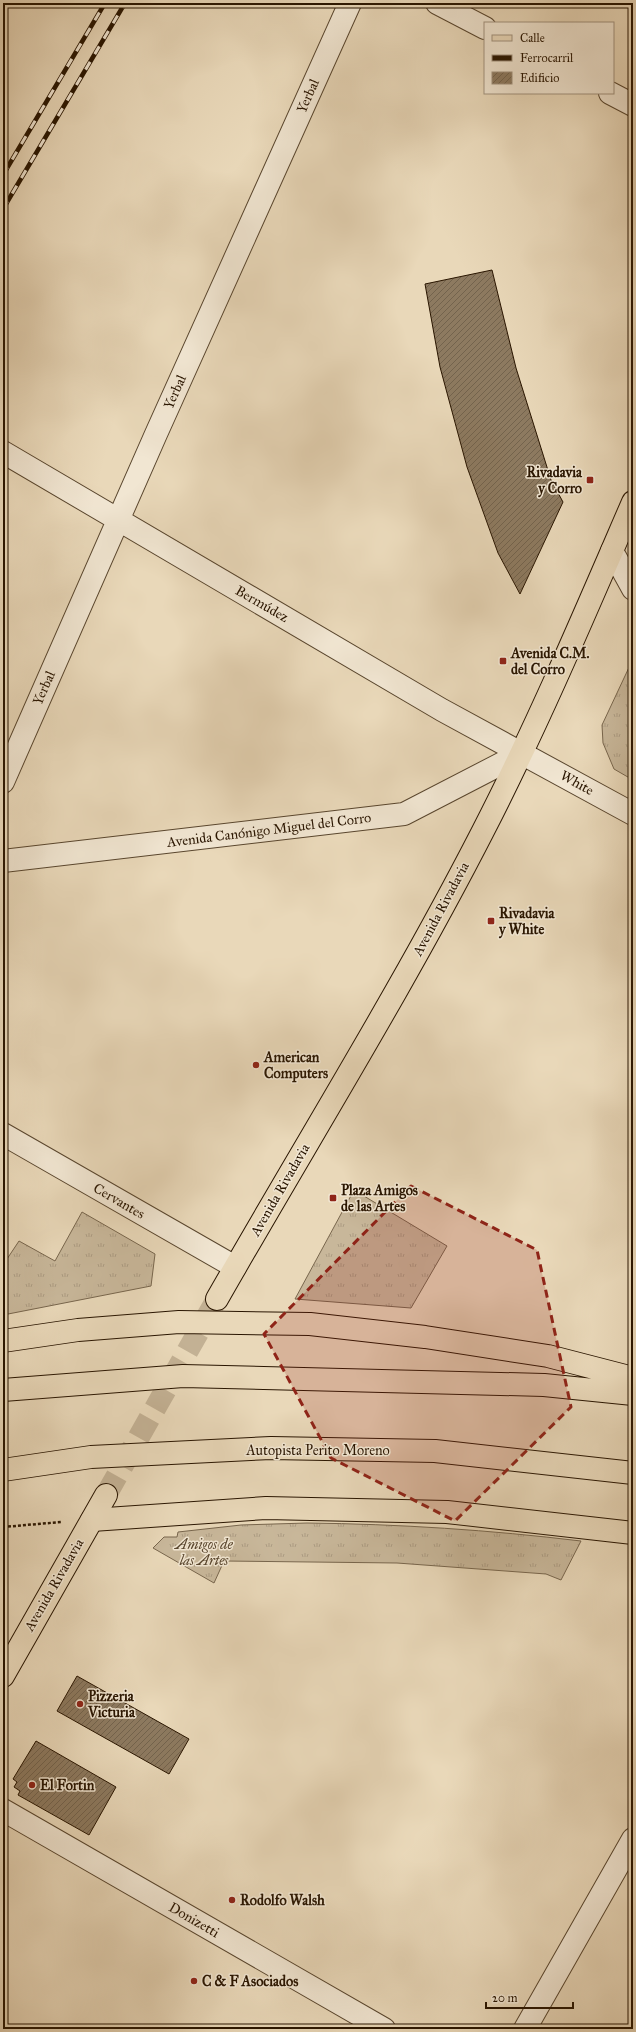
<svg xmlns="http://www.w3.org/2000/svg" width="636" height="2032" viewBox="0 0 636 2032" font-family="'IM FELL Great Primer',serif">
	<style>
		.grass { fill: url(#grass-tufts); stroke: #78664d }
		.building { fill: url(#building-hatch); stroke: #291500 }
		.lines { fill: none; stroke-linecap: round; stroke-linejoin: round }
		.primary-tunnel { stroke: #c3b194; stroke-width: 22; stroke-dasharray: 22 11; stroke-linecap: butt }
		.minor-casing { stroke: #59462e; stroke-width: 24 }
		.tertiary-casing { stroke: #59462e; stroke-width: 24 }
		.primary-casing { stroke: #291500; stroke-width: 24 }
		.motorway-casing { stroke: #291500; stroke-width: 24 }
		.path { stroke: #291500; stroke-width: 2.5; stroke-dasharray: 3 2; stroke-linecap: butt }
		.minor { stroke: #f1e6d2; stroke-width: 22 }
		.tertiary { stroke: #f1e6d2; stroke-width: 22 }
		.primary { stroke: #e9d8b9; stroke-width: 22 }
		.motorway { stroke: #e9d8b9; stroke-width: 22 }
		.rail-casing { stroke: #291500; stroke-width: 4.5 }
		.rail { stroke: #f1e6d2; stroke-width: 3; stroke-dasharray: 9; stroke-linecap: butt }
		.motorway-bridge-casing { stroke: #291500; stroke-width: 24; stroke-linecap: butt }
		.motorway-bridge { stroke: #e9d8b9; stroke-width: 22 }
		.marked { fill: #8f2418; fill-opacity: 0.2; stroke: #8f2418; stroke-width: 3; stroke-dasharray: 8 5; stroke-linejoin: round }
		.poi-dot { fill: #8f2418; stroke: #f1e6d2; stroke-width: 1.5 }
		.labels { text-anchor: middle; dominant-baseline: central; stroke-width: 3; stroke-linejoin: round; paint-order: stroke }
		.street-label { font-size: 14px; fill: #291500; stroke: #f1e6d2 }
		.poi-label { font-size: 14px; font-weight: bold; fill: #291500; stroke: #f1e6d2; text-anchor: start }
		.park-label { font-size: 14px; font-style: italic; fill: #59462e; stroke: #f1e6d2 }
	</style>
	<defs>
		<pattern id="grass-tufts" width="24" height="20" patternUnits="userSpaceOnUse"><rect width="24" height="20" fill="#c8b79a"/><path d="M3 7l-1-3M5 7V3M7 7l1-3M15 17l-1-3M17 17v-4M19 17l1-3" fill="none" stroke="#ac9c83"/></pattern>
		<pattern id="building-hatch" width="6" height="6" patternUnits="userSpaceOnUse"><rect width="6" height="6" fill="#8d7a60"/><path d="M-1 1l2-2M0 6l6-6M5 7l2-2" fill="none" stroke="#73634d"/></pattern>
	</defs>
	<rect width="100%" height="100%" fill="#e9d8b9"/>
	<filter id="stains"><feTurbulence type="fractalNoise" baseFrequency=".005" numOctaves="4"/><feColorMatrix values="0 0 0 0 .2 0 0 0 0 .09 0 0 0 0 .02 0 0 0 .5 -.17"/></filter>
	<radialGradient id="worn" r=".72"><stop offset=".6" stop-color="#630" stop-opacity="0"/><stop offset="1" stop-color="#630" stop-opacity=".3"/></radialGradient>
	<path class="grass" d="M632,661H633V780L614,769L603,743L602,725Z
		M354,1190L447,1246L411,1308L295,1299Z
		M82,1212L155,1254L151,1286L3,1315V1265L19,1241L55,1261Z
		M307,1523C399,1524 490,1530 581,1541L561,1580L546,1574L397,1563L224,1561L214,1583L153,1548L164,1537H177L178,1532L241,1525Z"/>
	<path class="building" d="M492,270L516,368L551,480L563,502L520,594L498,553L467,467L440,367L425,284Z
		M77,1676L189,1739L169,1774L57,1711Z
		M36,1741L116,1787L89,1835L18,1795L20,1791L14,1787L17,1782L13,1779Z"/>
	<g class="lines">
		<path class="primary-tunnel" d="M106,1495L217,1299"/>
		<defs>
			<path id="minor" d="M437,3L485,28
				M610,93L633,105
				M3,452L442,710L633,814
				M612,551L633,589
				M3,782L156,434L350,3
				M3,1134L235,1267
				M3,1810L384,2029
				M525,2029L633,1839"/>
			<path id="tertiary" d="M3,861L404,814L522,753"/>
			<path id="primary" d="M217,1299C306,1143 401,991 483,831C538,724 585,613 633,502
				M3,1676L106,1495"/>
			<path id="motorway" d="M92,1520L266,1508L447,1512L633,1533"/>
		</defs>
		<use href="#minor" class="minor-casing"/>
		<use href="#tertiary" class="tertiary-casing"/>
		<use href="#primary" class="primary-casing"/>
		<use href="#motorway" class="motorway-casing"/>
		<path class="path" d="M3,1527L61,1522"/>
		<use href="#minor" class="minor"/>
		<use href="#tertiary" class="tertiary"/>
		<use href="#primary" class="primary"/>
		<use href="#motorway" class="motorway"/>
		<defs>
			<path id="rail" d="M3,175L105,3
				M3,209L125,3"/>
		</defs>
		<use href="#rail" class="rail-casing"/>
		<use href="#rail" class="rail"/>
		<defs>
			<path id="motorway-bridge" d="M3,1341L78,1330L179,1322L310,1324L425,1337L548,1356L633,1378
				M3,1390L183,1376L544,1385L633,1394
				M3,1470L91,1457L271,1448L435,1451L633,1473"/>
		</defs>
		<use href="#motorway-bridge" class="motorway-bridge-casing"/>
		<use href="#motorway-bridge" class="motorway-bridge"/>
	</g>
	<path class="marked" d="M411,1186L537,1250L571,1407L455,1521L331,1458L264,1334Z"/>
	<g class="poi-dot">
		<rect x="586" y="476" width="8" height="8" rx="2"/>
		<rect x="499" y="657" width="8" height="8" rx="2"/>
		<rect x="487" y="917" width="8" height="8" rx="2"/>
		<circle cx="256" cy="1065" r="4"/>
		<rect x="329" y="1194" width="8" height="8" rx="2"/>
		<circle cx="80" cy="1704" r="4"/>
		<circle cx="32" cy="1785" r="4"/>
		<circle cx="232" cy="1900" r="4"/>
		<circle cx="194" cy="1981" r="4"/>
	</g>
	<g class="labels">
		<g class="street-label">
			<text transform="translate(308 96) rotate(-66)">Yerbal</text>
			<text transform="translate(175 392) rotate(-66)">Yerbal</text>
			<text transform="translate(262 604) rotate(30)">Bermúdez</text>
			<text transform="translate(44 688) rotate(-66)">Yerbal</text>
			<text transform="translate(577 783) rotate(29)">White</text>
			<text transform="translate(269 830) rotate(-7)">Avenida Canónigo Miguel del Corro</text>
			<text transform="translate(441 909) rotate(-62)">Avenida Rivadavia</text>
			<text transform="translate(280 1190) rotate(-60)">Avenida Rivadavia</text>
			<text transform="translate(119 1201) rotate(30)">Cervantes</text>
			<text x="318" y="1450">Autopista Perito Moreno</text>
			<text transform="translate(54 1585) rotate(-60)">Avenida Rivadavia</text>
			<text transform="translate(194 1920) rotate(30)">Donizetti</text>
		</g>
		<g class="poi-label">
			<text x="582" y="472" text-anchor="end">Rivadavia<tspan x="582" dy="16">y Corro</tspan></text>
			<text x="511" y="653">Avenida C.M.<tspan x="511" dy="16">del Corro</tspan></text>
			<text x="499" y="913">Rivadavia<tspan x="499" dy="16">y White</tspan></text>
			<text x="264" y="1057">American<tspan x="264" dy="16">Computers</tspan></text>
			<text x="341" y="1190">Plaza Amigos<tspan x="341" dy="16">de las Artes</tspan></text>
			<text x="88" y="1696">Pizzeria<tspan x="88" dy="16">Victuria</tspan></text>
			<text x="40" y="1785">El Fortin</text>
			<text x="240" y="1900">Rodolfo Walsh</text>
			<text x="202" y="1981">C &amp; F Asociados</text>
		</g>
		<g class="park-label">
			<text x="204" y="1544">Amigos de<tspan x="204" dy="16">las Artes</tspan></text>
		</g>
	</g>
	<rect width="636" height="2032" fill="none" stroke="#e9d8b9" stroke-width="16"/>
	<rect x="4" y="4" width="628" height="2024" fill="none" stroke="#291500" stroke-width="2"/>
	<rect x="8" y="8" width="620" height="2016" fill="none" stroke="#291500"/>
	<rect x="484" y="22" width="130" height="72" fill="#f1e6d2" stroke="#a1927e"/>
	<rect x="492" y="35" width="20" height="6" fill="#e9d8b9" stroke="#a1927e"/>
	<text x="520" y="42" font-size="12" fill="#291500">Calle</text>
	<rect x="492" y="55" width="20" height="6" fill="#291500" stroke="#a1927e"/>
	<text x="520" y="62" font-size="12" fill="#291500">Ferrocarril</text>
	<rect x="492" y="72" width="20" height="12" fill="url(#building-hatch)" stroke="#a1927e"/>
	<text x="520" y="82" font-size="12" fill="#291500">Edificio</text>
	<path d="M486 2002v6h87v-6" fill="none" stroke="#291500" stroke-width="2"/>
	<text x="492" y="2002" font-size="12" fill="#291500" stroke="#f1e6d2" stroke-width="3" paint-order="stroke">20 m</text>
	<rect width="100%" height="100%" filter="url(#stains)"/>
	<rect width="100%" height="100%" fill="url(#worn)"/>
</svg>
